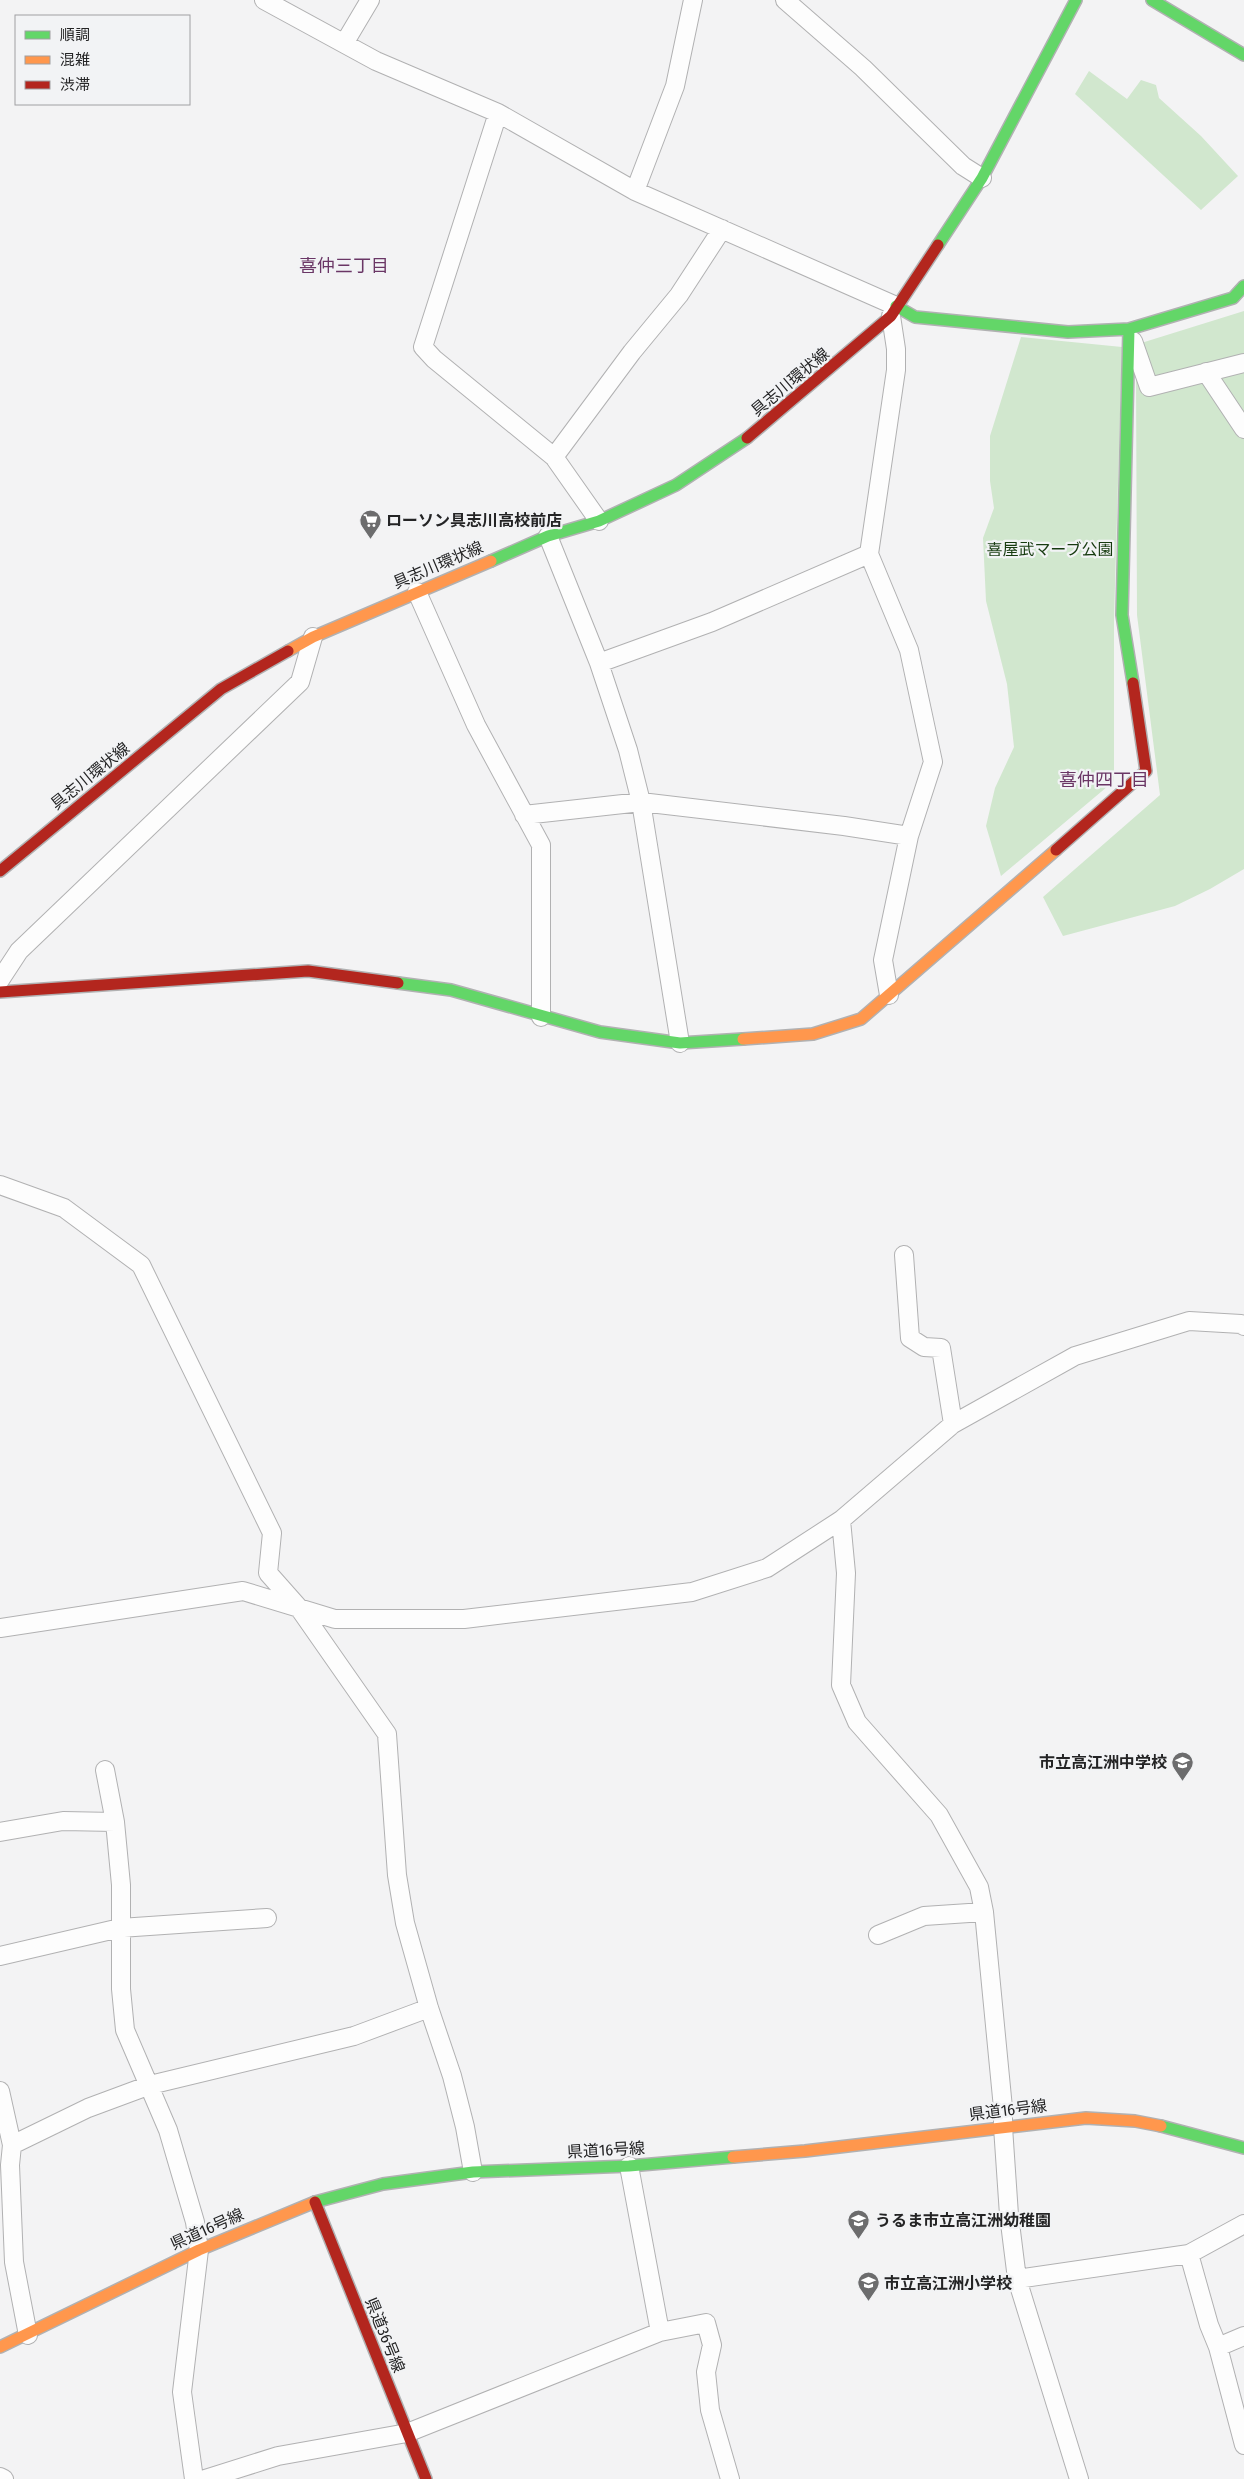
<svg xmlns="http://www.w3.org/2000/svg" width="1244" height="2479" viewBox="0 0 1244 2479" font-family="'Fira Sans Condensed','Noto Sans JP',sans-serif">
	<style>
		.green { fill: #d1e7ce }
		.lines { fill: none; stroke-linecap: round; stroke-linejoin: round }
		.street-casing { stroke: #b1b1b2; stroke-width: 20 }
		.fast-casing { stroke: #b1b1b2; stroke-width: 14 }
		.slow-casing { stroke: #b1b1b2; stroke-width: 14 }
		.jam-casing { stroke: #b1b1b2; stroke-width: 14 }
		.street { stroke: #fdfdfd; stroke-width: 18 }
		.fast { stroke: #63d668; stroke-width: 11 }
		.slow { stroke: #ff974d; stroke-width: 11 }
		.jam { stroke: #b3261e; stroke-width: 11 }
		.labels { text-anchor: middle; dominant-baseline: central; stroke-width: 4.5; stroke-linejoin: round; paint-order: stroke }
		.street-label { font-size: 16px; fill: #242425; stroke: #f2f3f5 }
		.poi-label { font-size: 16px; font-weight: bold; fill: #242425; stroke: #f2f3f5; text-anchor: start }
		.park-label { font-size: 16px; fill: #173b10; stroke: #f2f3f5 }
		.neighbourhood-label { font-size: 18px; fill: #6a3665; stroke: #f2f3f5 }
	</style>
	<rect width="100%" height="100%" fill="#f3f3f4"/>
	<path class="green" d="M1089,71L1127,99L1141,80L1156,85L1159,98L1201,136L1238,176L1201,210L1075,94Z
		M1244,311V869L1210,889L1175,906L1063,936L1043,897L1160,795L1137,615L1136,374L1138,344Z
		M1021,337L1122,347L1114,619V781L1001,876L986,826L995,788L1014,747L1007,684L986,601L983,538L994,508L990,481V436Z"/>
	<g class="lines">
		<defs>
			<path id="street" d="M264,0L376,61L498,113L635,191L896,306
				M785,0L863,68L963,166L982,178
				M345,42L370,0
				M498,113L423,347L434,359L554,457L599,521
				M635,191L675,86L693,0
				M1133,341L1149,387L1244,363
				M1206,372L1244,429
				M554,457L632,352L679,295L722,229
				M548,536L599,663L628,750L641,802L680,1043
				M417,592L476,725L541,845V1017
				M599,663L712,622L869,554
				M524,815L641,802L844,826L909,836
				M0,980L19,951L300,682L313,637
				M889,995L883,960L909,836L933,762L909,650L869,554L896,370V349L891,316
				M0,1185L64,1208L141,1265L272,1533L268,1573L299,1608L387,1734L397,1875L405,1923L429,2008L452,2076L465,2127L473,2172
				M904,1255L910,1338L924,1347L941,1348L953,1424
				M841,1520L846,1573L841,1685L857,1722L939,1815L979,1887L984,1912L1003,2108V2127L1009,2215L1017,2279L1079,2479
				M0,1628L243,1591L335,1619H464L692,1592L767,1568L841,1520L953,1424L1075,1356L1189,1321L1241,1324L1244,1326
				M105,1770L115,1822L121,1885V1989L125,2030L168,2130L195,2222L199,2250L182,2392L194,2479
				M0,1832L63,1821L115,1822
				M878,1935L924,1916L984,1912
				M0,1956L120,1928L267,1918
				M0,2091L12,2145L10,2165L14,2262L28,2335
				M12,2145L88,2108L150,2085L354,2036L429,2008
				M1189,2254L1209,2325L1218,2347L1244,2445
				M1017,2279L1189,2254L1244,2224
				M660,2332L706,2323L712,2345L706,2372L710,2410L730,2479
				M1218,2347L1244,2336
				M0,2477L4,2479
				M205,2479L278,2456L407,2433L660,2332L629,2166"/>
			<path id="fast" d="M1152,0L1244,55
				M938,245L982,178L1076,0
				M896,306L915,317L1068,332L1129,329L1233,298L1244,286
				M1129,329L1122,615L1133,683
				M491,561L548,536L599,521L676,485L747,438
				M398,983L451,990L600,1032L680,1043L743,1039
				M1161,2126L1244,2148
				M315,2202L383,2184L473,2172L629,2166L733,2157"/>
			<path id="slow" d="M288,651L313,637L491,561
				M743,1039L813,1034L861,1019L1056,850
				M733,2157L805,2151L1086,2118L1135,2121L1161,2126
				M0,2347L199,2250L315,2202"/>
			<path id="jam" d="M747,438L891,316L938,245
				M1056,850L1146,771L1133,683
				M0,871L221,689L288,651
				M0,992L308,971L398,983
				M315,2202L426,2479"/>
		</defs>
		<use href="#street" class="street-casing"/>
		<use href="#fast" class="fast-casing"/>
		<use href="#slow" class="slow-casing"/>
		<use href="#jam" class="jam-casing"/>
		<use href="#street" class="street"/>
		<use href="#fast" class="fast"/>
		<use href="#slow" class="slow"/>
		<use href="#jam" class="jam"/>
	</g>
	<defs>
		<symbol id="supermarket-pin" viewBox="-11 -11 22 30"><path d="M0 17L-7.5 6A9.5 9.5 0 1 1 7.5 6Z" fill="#6c6c6d" stroke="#f2f3f5"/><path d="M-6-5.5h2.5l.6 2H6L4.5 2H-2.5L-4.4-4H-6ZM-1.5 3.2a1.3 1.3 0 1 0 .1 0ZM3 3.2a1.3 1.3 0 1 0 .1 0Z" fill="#fff"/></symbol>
		<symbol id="school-pin" viewBox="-11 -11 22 30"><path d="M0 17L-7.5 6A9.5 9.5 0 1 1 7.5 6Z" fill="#6c6c6d" stroke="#f2f3f5"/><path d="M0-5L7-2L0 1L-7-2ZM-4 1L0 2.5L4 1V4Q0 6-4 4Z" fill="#fff"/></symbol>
	</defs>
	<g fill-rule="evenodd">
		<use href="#supermarket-pin" x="358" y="508" width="25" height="34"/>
		<use href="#school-pin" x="1170" y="1750" width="25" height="34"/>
		<use href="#school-pin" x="846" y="2208" width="25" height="34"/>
		<use href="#school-pin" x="856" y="2270" width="25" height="34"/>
	</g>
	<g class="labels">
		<g class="street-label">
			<text transform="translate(790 382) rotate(-40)">具志川環状線</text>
			<text transform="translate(438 565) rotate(-23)">具志川環状線</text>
			<text transform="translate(90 776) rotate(-39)">具志川環状線</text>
			<text transform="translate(1008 2110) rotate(-7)">県道16号線</text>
			<text transform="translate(606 2150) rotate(-3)">県道16号線</text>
			<text transform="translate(207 2229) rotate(-24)">県道16号線</text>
			<text transform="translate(385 2335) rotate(68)">県道36号線</text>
		</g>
		<g class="poi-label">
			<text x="386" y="520">ローソン具志川高校前店</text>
			<text x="1167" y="1762" text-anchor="end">市立高江洲中学校</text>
			<text x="875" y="2220">うるま市立高江洲幼稚園</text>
			<text x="884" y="2283">市立高江洲小学校</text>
		</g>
		<g class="park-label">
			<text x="1050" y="549">喜屋武マーブ公園</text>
		</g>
		<g class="neighbourhood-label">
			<text x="344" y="266">喜仲三丁目</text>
			<text x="1104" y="780">喜仲四丁目</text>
		</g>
	</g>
	<rect x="15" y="15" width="175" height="90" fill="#f2f3f5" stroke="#a0a0a2"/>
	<rect x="25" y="31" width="25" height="8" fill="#63d668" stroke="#a0a0a2"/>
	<text x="60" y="40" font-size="15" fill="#242425">順調</text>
	<rect x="25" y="56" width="25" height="8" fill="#ff974d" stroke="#a0a0a2"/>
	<text x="60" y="65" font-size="15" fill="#242425">混雑</text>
	<rect x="25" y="81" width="25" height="8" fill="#b3261e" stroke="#a0a0a2"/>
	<text x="60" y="90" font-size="15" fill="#242425">渋滞</text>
</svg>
